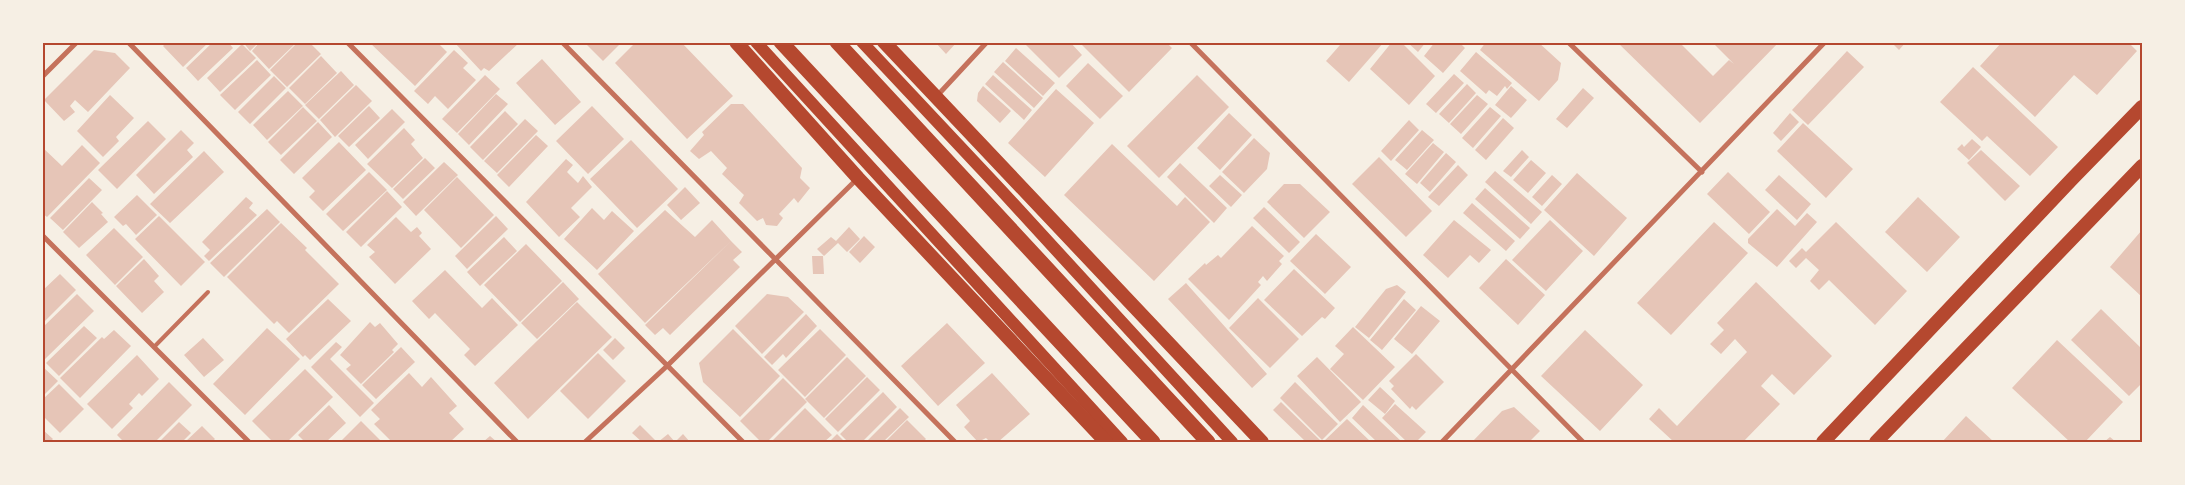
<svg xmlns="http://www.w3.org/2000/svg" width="2185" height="485" viewBox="0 0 2185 485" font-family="'DejaVu Sans',sans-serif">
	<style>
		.building { fill: #e6c5b7 }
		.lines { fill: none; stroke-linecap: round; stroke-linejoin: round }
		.service { stroke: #c5725c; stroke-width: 4 }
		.minor { stroke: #c5725c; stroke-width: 5 }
		.primary { stroke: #b5482f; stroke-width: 12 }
		.trunk { stroke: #b5482f; stroke-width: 14 }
		.motorway { stroke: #b5482f; stroke-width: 15 }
		.neatline { fill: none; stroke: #b5482f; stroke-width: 2 }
	</style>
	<rect width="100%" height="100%" fill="#f6efe4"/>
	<path class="building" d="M167,42H209L183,67L163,46Z
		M213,42H228L233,48L198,81L186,68Z
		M243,42H259L250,51Z
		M260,42H297L269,69L252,51Z
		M298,42H309L321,54L287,87L270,70Z
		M369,42H437L447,52L415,86Z
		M454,42H520L489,71L484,68L481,71Z
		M584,42H622L603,61Z
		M636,42H681L733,96L687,139L615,63Z
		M935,42H957L946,54Z
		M1023,42H1070L1082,55L1059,78Z
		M1079,42H1166L1172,48L1129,92Z
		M1338,42H1384L1349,82L1326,61L1340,45Z
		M1392,42H1401L1435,76L1409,105L1370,69Z
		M1407,42H1426L1418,52Z
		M1435,42H1459L1465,48L1443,73L1424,56Z
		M1486,42H1538L1561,63L1558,80L1539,101L1480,50Z
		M1617,42H1679L1713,76L1729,60L1734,64L1712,42H1779L1700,123Z
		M1891,42H1906L1899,50Z
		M2002,42H2128L2137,51L2097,95L2074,75L2035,117L1980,66Z
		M242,44L256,58L220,92L207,78Z
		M1016,48L1055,83L1043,96L1005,61Z
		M94,50L115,53L130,68L88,112L75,100L70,106L75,112L64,121L44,100Z
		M454,50L468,63L463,68L476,80L448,109L435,96L428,104L414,91Z
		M1847,51L1864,67L1808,125L1792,110Z
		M1476,52L1512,83L1507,89L1505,86L1497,96L1489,90L1486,94L1460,71Z
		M321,56L337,73L305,104L289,88Z
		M542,59L581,102L555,125L516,83Z
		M257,60L271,75L235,110L220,95Z
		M1003,62L1043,98L1034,108L994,72Z
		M1088,63L1123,96L1100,119L1066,86Z
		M1973,67L2058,147L2030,176L1987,136L1982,141L1940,102Z
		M341,71L354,85L319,119L305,105Z
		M1454,74L1464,83L1436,113L1426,104Z
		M485,75L500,89L457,133L442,119Z
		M993,75L1032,110L1024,120L985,84Z
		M1197,75L1229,107L1159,178L1127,146Z
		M274,76L286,88L250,124L238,112Z
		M1467,84L1476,93L1449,123L1439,114Z
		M356,85L372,101L335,137L320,120Z
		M983,86L1011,111L1000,123L977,101L978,93Z
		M1511,86L1527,100L1511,118L1495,105Z
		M1583,88L1594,98L1567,128L1556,119Z
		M1056,89L1094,123L1045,177L1008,143Z
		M288,91L303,106L267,140L253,125Z
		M496,94L508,104L469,145L458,134Z
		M110,95L134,118L116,137L119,141L103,157L77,131Z
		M1477,95L1488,104L1461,134L1450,124Z
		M731,104H743L802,168L800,178L810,188L798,203L794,198L779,214L783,218L777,226L766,225L763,218L757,221L739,203L744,195L722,174L727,168L711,151L699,159L690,151L704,135L702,132Z
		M369,106L380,118L349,147L338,136Z
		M592,106L624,139L588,174L556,141Z
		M303,107L317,121L281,155L268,142Z
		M1490,107L1501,116L1473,148L1462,138Z
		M392,109L405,122L368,159L355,145Z
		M505,111L518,124L483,160L470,147Z
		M1229,113L1252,135L1220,170L1197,148Z
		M1790,113L1799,122L1781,141L1773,133Z
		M1503,118L1514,128L1486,160L1475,150Z
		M525,119L538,131L497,173L484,161Z
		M1409,120L1419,130L1391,161L1381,151Z
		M148,121L166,139L117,189L98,170Z
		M318,122L332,137L294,174L280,160Z
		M1803,123L1853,169L1826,198L1777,151Z
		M404,128L415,140L411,144L423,158L392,188L367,164Z
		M181,130L194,143L187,150L193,157L154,194L136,175Z
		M1422,130L1434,140L1407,170L1395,160Z
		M536,135L548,146L509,187L497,175Z
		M1254,138L1270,153L1267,169L1244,193L1222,172Z
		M1972,139L1981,147L1969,160L1957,149L1962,144L1964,147Z
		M631,140L678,189L637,228L590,179Z
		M339,142L366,170L323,211L309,197L315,191L302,178Z
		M1433,143L1444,152L1417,184L1405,174Z
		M1112,144L1177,206L1185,197L1210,222L1154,281L1064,195Z
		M82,145L100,163L47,217L42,213V147L62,166Z
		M1522,150L1529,157L1511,177L1503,171Z
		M1981,150L2020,186L2005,201L1967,163Z
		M204,151L224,172L170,223L150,204Z
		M1446,153L1456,162L1430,192L1420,183Z
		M1379,157L1432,211L1406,237L1352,184Z
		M425,158L435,168L403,199L393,189Z
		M566,159L573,165L567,172L578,183L583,176L592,187L571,208L580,217L559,237L526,202Z
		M1531,160L1546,173L1528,193L1513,180Z
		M444,162L458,175L416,216L403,202Z
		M1180,163L1227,208L1214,223L1167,177Z
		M1458,165L1468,175L1439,206L1428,197Z
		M1495,171L1542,212L1531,224L1485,182Z
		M369,172L387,190L343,231L326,214Z
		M1728,172L1770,212L1749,234L1707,194Z
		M1577,173L1627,218L1594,256L1544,210Z
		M1220,175L1242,195L1231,207L1209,186Z
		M1552,175L1562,184L1542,206L1532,197Z
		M1779,175L1811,204L1797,220L1765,190Z
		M457,177L494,215L461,248L424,210Z
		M89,178L102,190L63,230L50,218Z
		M1284,184H1300L1330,212L1304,238L1267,202Z
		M685,187L700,203L681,220L667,205Z
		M1485,188L1530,228L1520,239L1475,199Z
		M387,191L402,207L361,247L346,232Z
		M137,195L157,215L136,235L126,224L123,226L114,217Z
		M246,197L253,203L249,208L257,215L209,261L204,256L210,250L202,242Z
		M1918,197L1960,237L1927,272L1885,232Z
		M92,202L103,213L101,214L108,222L79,248L63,232Z
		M1472,203L1515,241L1506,251L1463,213Z
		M1264,207L1300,242L1289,253L1253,218Z
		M592,208L604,220L612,211L634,231L597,270L564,239Z
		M267,209L280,222L224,277L210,263Z
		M1777,209L1795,226L1807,213L1817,222L1777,267L1748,243V239Z
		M665,210L695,237L712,220L731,241L645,323L598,274Z
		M159,216L205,262L181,286L135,239Z
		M496,216L508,229L467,269L455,256Z
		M396,217L411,232L417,227L422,233L419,236L431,249L395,284L369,257L375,252L367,245Z
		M1454,220L1491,250L1479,263L1470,255L1448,278L1423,255Z
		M1550,220L1583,251L1546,291L1512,260Z
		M1714,222L1748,253L1671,335L1637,303Z
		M1836,222L1907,291L1875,325L1829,280L1819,290L1810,281L1819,270L1806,258L1796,268L1789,261L1802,248L1806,252Z
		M281,223L307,248L305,250L339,284L289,333L277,321L274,324L227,277Z
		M1252,226L1284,256L1279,261L1282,264L1267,281L1263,276L1258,282L1261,285L1229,320L1188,279L1205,263L1206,265L1218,255L1221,258Z
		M849,227L860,239L847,252L838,243L824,256L817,249L831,237L836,241Z
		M114,228L143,257L115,285L86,255Z
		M2142,230V297L2110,267Z
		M1316,234L1351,267L1325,294L1290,261Z
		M864,236L875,247L860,263L849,252Z
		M504,237L517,251L480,286L467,272Z
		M731,241L742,252L733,260L740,267L670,335L663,328L655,335L645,325Z
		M526,244L562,281L520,322L484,285Z
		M812,256H823L824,274H813Z
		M144,259L159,276L154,281L164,292L142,313L116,286Z
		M1506,259L1545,295L1518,325L1479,288Z
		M1294,269L1335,308L1325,319L1322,317L1302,336L1264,300Z
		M445,270L482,308L492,298L518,325L475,366L464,355L470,349L435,313L429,319L412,301Z
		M60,274L76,290L42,324V291Z
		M563,282L579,299L537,339L521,323Z
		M1756,282L1832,356L1794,395L1772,374L1761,386L1780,404L1743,442H1674L1649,419L1659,408L1677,426L1747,352L1735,339L1721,354L1710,344L1724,330L1717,323Z
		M1186,283L1267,374L1252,388L1168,299Z
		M1397,285L1406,292L1369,338L1355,327L1386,289Z
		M77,294L94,311L43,361L42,328Z
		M767,294L788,297L804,312L762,354L735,326Z
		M1258,298L1299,339L1270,368L1229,328Z
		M328,299L351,321L310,360L305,355L303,357L286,339Z
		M1404,299L1416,310L1382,350L1370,340Z
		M577,302L612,337L528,419L494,383Z
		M1421,306L1440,321L1412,354L1394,339Z
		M2101,309L2142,349V383L2129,396L2071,340Z
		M806,314L817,326L786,358L783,354L772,365L764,357Z
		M370,322L375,327L380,323L398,344L392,350L394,352L361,384L346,369L351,365L340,355Z
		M947,323L985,363L938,406L901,366Z
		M84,326L97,338L59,376L46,363Z
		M1353,327L1395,367L1363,400L1330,369L1344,354L1335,346Z
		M267,328L300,359L245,415L213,384Z
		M733,329L780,376L740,417L703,382L699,363Z
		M820,329L846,355L805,397L778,370Z
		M114,330L131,346L80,398L60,378L102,337L104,339Z
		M1585,330L1643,385L1600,431L1541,376Z
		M203,338L224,360L204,377L184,355Z
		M615,338L625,348L613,360L603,350Z
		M2057,340L2123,402L2085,442H2070L2012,388Z
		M336,342L342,347L330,359L374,403L360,417L311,367Z
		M401,347L415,362L376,399L362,385Z
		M598,353L626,381L588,419L560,391Z
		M1416,354L1444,382L1416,410L1412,406L1410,409L1391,389L1394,386L1389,381Z
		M137,355L159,379L142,396L139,393L129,404L133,408L112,429L87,404Z
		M847,357L866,376L824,418L805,399Z
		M1317,357L1361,402L1340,422L1297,376Z
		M42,366L58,381L42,397Z
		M305,369L333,397L287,442H273L252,421Z
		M409,373L422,387L431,377L457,406L449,413L464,429L450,442H392L374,424L380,419L371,410Z
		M992,373L1030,414L998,442H990L986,438L978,442L964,427L970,421L956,405Z
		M867,377L880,390L838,432L825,419Z
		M783,378L807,402L767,442H761L740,421Z
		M169,382L192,405L155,442H124L117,435Z
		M1295,382L1338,424L1322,440L1280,398Z
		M59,384L84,409L60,433L42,415V400Z
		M1380,387L1395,401L1385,414L1368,400Z
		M883,392L897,407L862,442H848L840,434Z
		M1281,402L1321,441L1319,442H1306L1273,410Z
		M1395,404L1426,432L1416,442H1407L1382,418Z
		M329,405L346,423L326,442H305L298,435Z
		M1363,405L1402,442H1377L1352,418Z
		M1514,407L1540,431L1529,442H1472L1502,411Z
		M805,408L832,435L824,442H771Z
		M900,408L909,417L883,442H866Z
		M1966,416L1994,442H1942Z
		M1347,419L1371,442H1323Z
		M907,420L926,439L923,442H885Z
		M361,421L382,442H340Z
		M179,422L191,433L182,442H159Z
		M640,425L656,441L655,442H642L632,433Z
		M202,426L215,439L212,442H185Z
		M42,429L53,439L50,442H42Z
		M668,434L675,442L683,434L690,442H658Z
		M837,434L845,442H829Z
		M490,436L497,442H483Z
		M2110,437L2116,442H2104Z"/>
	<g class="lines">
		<path class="service" d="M154,347L208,292"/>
		<path class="minor" d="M128,42L517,442
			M347,42L743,442
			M562,42L955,442
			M1190,42L1583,442
			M1568,42L1702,172
			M42,77L77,42
			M936,97L987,42
			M42,235L249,442
			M585,442L667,366L857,179
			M1442,442L1825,42"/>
		<path class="primary" d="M756,42L1122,442
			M862,42L1000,189L1232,442"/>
		<path class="trunk" d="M736,42L858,178L1106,442
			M884,42L1262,442
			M1823,442L2072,179L2142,107
			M1876,442L2142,166"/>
		<path class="motorway" d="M781,42L1153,442
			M837,42L1208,442"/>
	</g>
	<rect width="2185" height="485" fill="none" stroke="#f6efe4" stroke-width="88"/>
	<rect x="44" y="44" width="2097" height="397" class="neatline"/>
</svg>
